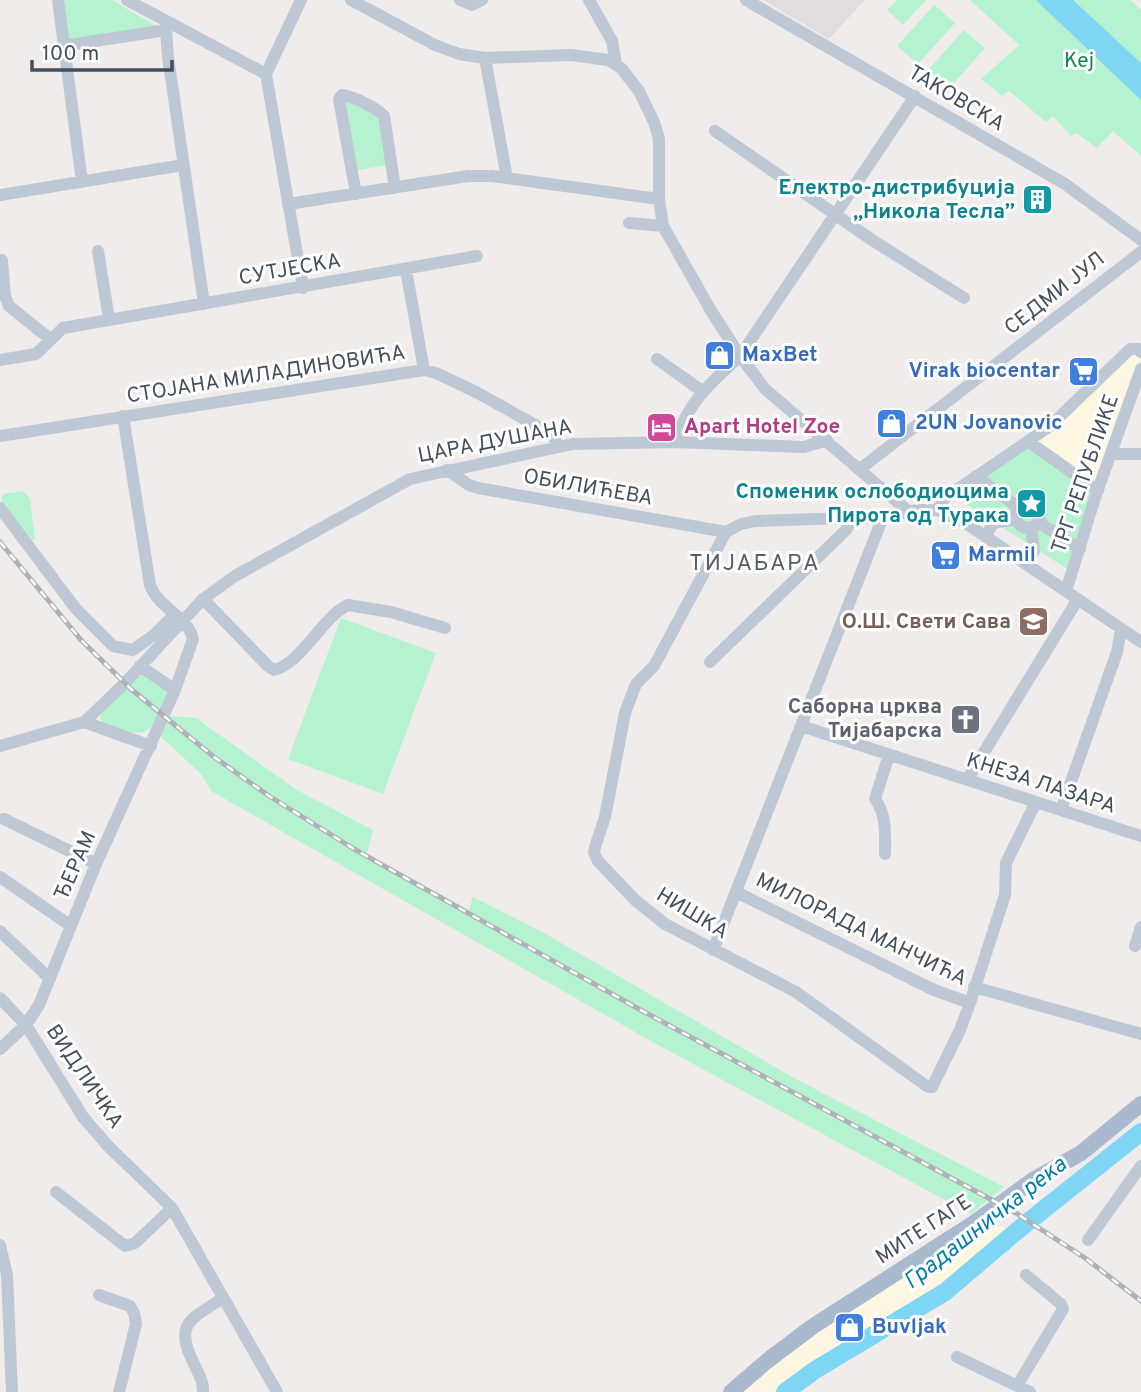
<svg xmlns="http://www.w3.org/2000/svg" width="1141" height="1392" viewBox="0 0 1141 1392" font-family="Overpass,sans-serif">
	<style>
		.commercial { fill: #fdf7e2 }
		.education { fill: #e1ddde }
		.green { fill: #b5f3d0 }
		.water { fill: #7ed6f4 }
		.lines { fill: none; stroke-linecap: round; stroke-linejoin: round }
		.river { stroke: #7ed6f4; stroke-width: 18 }
		.minor { stroke: #bec8d4; stroke-width: 12 }
		.major { stroke: #a9bacf; stroke-width: 16 }
		.rail-casing { stroke: #aeb1b8; stroke-width: 5 }
		.rail { stroke: #fff; stroke-width: 2.5; stroke-dasharray: 8; stroke-linecap: butt }
		.labels { text-anchor: middle; dominant-baseline: central; stroke-width: 6; stroke-linejoin: round; paint-order: stroke }
		.park-label { font-size: 21px; fill: #0d834e; stroke: #fff }
		.street-label { font-size: 21px; fill: #434f5c; stroke: #fff }
		.culture-label { font-size: 21px; font-weight: bold; fill: #0d838f; stroke: #fff; text-anchor: end }
		.shop-label { font-size: 21px; font-weight: bold; fill: #366cbe; stroke: #fff; text-anchor: start }
		.hotel-label { font-size: 21px; font-weight: bold; fill: #b23c85; stroke: #fff; text-anchor: start }
		.education-label { font-size: 21px; font-weight: bold; fill: #785e54; stroke: #fff; text-anchor: end }
		.worship-label { font-size: 21px; font-weight: bold; fill: #5b616d; stroke: #fff; text-anchor: end }
		.neighbourhood-label { font-size: 23px; letter-spacing: 2px; fill: #595c62; stroke: #fff }
		.water-label { font-size: 23px; font-style: italic; fill: #017eaa; stroke: #fff }
	</style>
	<rect width="100%" height="100%" fill="#f0ecec"/>
	<path class="commercial" d="M1140,353L1139,371L1098,495L1028,444L1122,356Z
		M989,1220L1007,1229L952,1280L920,1301L829,1352L774,1392H731L902,1272Z"/>
	<path class="education" d="M763,0H865L829,39Z"/>
	<path class="green" d="M62,0H112L156,26L68,42Z
		M897,0H926L903,25L887,10Z
		M970,0H1131L1141,10V156L1113,131L1097,148L1076,133L1071,136L1053,116L1046,122L1009,91L1002,96L981,79L1019,45Z
		M934,5L955,23L918,64L897,46Z
		M964,30L985,48L948,90L927,71Z
		M339,91L381,116L389,165L351,171Z
		M1028,444L1098,495L1072,572L952,495Z
		M23,491L30,499L35,538L33,541L1,501L3,494Z
		M341,618L436,653L383,794L288,759Z
		M144,672L170,689C150,735 152,742 102,723L100,716L104,709Z
		M170,716L196,718L297,790L373,830L367,854L469,910L473,897L546,934L794,1078L1004,1187L971,1214L658,1045L211,791L201,774L160,736Z"/>
	<path class="water" d="M1036,0H1073L1141,63V100Z"/>
	<g class="lines">
		<path class="river" d="M785,1392L815,1370L945,1292L1018,1230L1141,1132"/>
		<path class="minor" d="M58,0L82,182
			M127,0L266,74
			M301,0L266,74L303,288
			M351,0L435,45L459,54L485,58L571,55L608,60L621,68L639,91L654,122L659,139V199L663,226L710,309L740,356L765,389L908,511
			M460,0L472,5L482,0
			M589,0L612,41L616,64
			M746,0L1065,184L1141,240
			M168,22L166,30L168,57L204,304
			M63,46L166,30
			M485,58L507,178
			M715,131L872,240L964,298
			M356,194L339,99L342,95C355,97 375,107 384,116L395,188
			M0,195L183,165
			M288,204L468,176H492L659,199
			M629,223L663,226
			M98,251L109,319
			M2,260L5,296L9,306L50,339
			M406,270L424,370
			M657,359L702,391
			M0,360L36,354L63,328L477,256
			M123,416L150,585C159,609 188,616 193,639L175,690L140,666
			M0,436L424,370L436,373L476,392L553,435L557,445
			M675,442C688,402 710,383 740,356L915,96
			M1029,442L1098,491
			M1111,454H1141
			M860,469L1141,252
			M447,470L469,485L478,488L726,532L741,524L755,521L883,517L918,510H937L964,522L1141,642
			M976,476L1019,508
			M1016 516a12 12 0 1 1 24 0a12 12 0 1 1-24 0Z
			M0,508L76,609L113,646L133,650L155,634L175,614
			M937,510L945,498L1050,426L1130,349H1138L1141,352
			M1038,522L1080,549
			M726,532L654,666L636,684L625,713L605,817L595,847L594,853L598,861L635,900L665,924L796,992L928,1087H932L960,1030L970,1003L1005,895L1006,863L1036,802
			M986,536L993,523L1016,519
			M1026,564L1034,551L1031,527
			M1066,591L1095,498L1141,369
			M203,599L268,666L274,670C301,664 322,617 348,605L391,612L445,628
			M710,662L846,530L853,518
			M84,722L122,686L203,599L235,576L410,479L573,444L675,442L804,447L827,440
			M801,726L1141,836
			M0,746L84,722L151,746
			M967,780L1078,599
			M1061,810L1117,652L1121,629
			M4,819L96,864
			M885,854C885,835 887,815 875,799L889,755
			M0,877L71,926
			M736,892L934,990L970,1003
			M0,931L50,979
			M1135,946L1141,927
			M713,950L883,517
			M974,987L1141,1034
			M0,998L26,1025L83,1117L108,1146L172,1208L277,1392
			M0,1049L26,1025L39,1005L96,864L175,690
			M56,1192L125,1246L135,1243L172,1208
			M1088,1240L1141,1166
			M0,1245L7,1275L12,1392
			M99,1295L130,1306L134,1313L136,1324L119,1392
			M957,1357L1030,1392
			M1017,1386L1063,1309L1061,1304L1026,1275
			M203,1392C204,1382 199,1375 195,1366C173,1323 190,1320 223,1298"/>
		<path class="major" d="M731,1392L767,1361L812,1327L974,1223L1033,1180L1081,1153L1141,1104"/>
		<defs>
			<path id="rail" d="M0,542L81,640L131,689L214,757L269,796L354,849L637,1008L1016,1213L1085,1258L1141,1301"/>
		</defs>
		<use href="#rail" class="rail-casing"/>
		<use href="#rail" class="rail"/>
	</g>
	<defs>
		<symbol id="building-square" viewBox="-11 -11 22 22"><rect x="-9" y="-9" width="18" height="18" rx="4" fill="#0f9aa8" stroke="#fff"/><path d="M-4-6H4V6H1V3H-1V6H-4ZM-2.5-4.3h1.7v1.8h-1.7ZM.8-4.3h1.7v1.8H.8ZM-2.5-1h1.7V.8h-1.7ZM.8-1h1.7V.8H.8Z" fill="#fff"/></symbol>
		<symbol id="shop-square" viewBox="-11 -11 22 22"><rect x="-9" y="-9" width="18" height="18" rx="4" fill="#3f7fe0" stroke="#fff"/><path d="M-5-2.5h2.3a2.7 3.5 0 0 1 5.4 0H5L5.5 6h-11ZM-1.5-2.5h3a1.5 2.3 0 0 0-3 0Z" fill="#fff"/></symbol>
		<symbol id="supermarket-square" viewBox="-11 -11 22 22"><rect x="-9" y="-9" width="18" height="18" rx="4" fill="#3f7fe0" stroke="#fff"/><path d="M-6-5.5h2.5l.6 2H6L4.5 2H-2.5L-4.4-4H-6ZM-1.5 3.2a1.3 1.3 0 1 0 .1 0ZM3 3.2a1.3 1.3 0 1 0 .1 0Z" fill="#fff"/></symbol>
		<symbol id="hotel-square" viewBox="-11 -11 22 22"><rect x="-9" y="-9" width="18" height="18" rx="4" fill="#d1479c" stroke="#fff"/><path d="M-6-4.5h1.5V1H6V5H4.5V3h-9V5H-6ZM-4 0a1.8 1.8 0 1 1 3.6 0ZM.5 0V-2.5h3Q6-2.5 6 0Z" fill="#fff"/></symbol>
		<symbol id="sight-square" viewBox="-11 -11 22 22"><rect x="-9" y="-9" width="18" height="18" rx="4" fill="#0f9aa8" stroke="#fff"/><path d="M0-6L1.8-2.2L6-1.7L2.9 1.2L3.7 5.4L0 3.3L-3.7 5.4L-2.9 1.2L-6-1.7L-1.8-2.2Z" fill="#fff"/></symbol>
		<symbol id="school-square" viewBox="-11 -11 22 22"><rect x="-9" y="-9" width="18" height="18" rx="4" fill="#8d6e63" stroke="#fff"/><path d="M0-5L7-2L0 1L-7-2ZM-4 1L0 2.5L4 1V4Q0 6-4 4Z" fill="#fff"/></symbol>
		<symbol id="church-square" viewBox="-11 -11 22 22"><rect x="-9" y="-9" width="18" height="18" rx="4" fill="#6b7280" stroke="#fff"/><path d="M-1.2-6h2.4v3.5h3.3v2.4h-3.3V6h-2.4V-.1h-3.3v-2.4h3.3Z" fill="#fff"/></symbol>
	</defs>
	<g fill-rule="evenodd">
		<use href="#building-square" x="1020" y="182" width="35" height="35"/>
		<use href="#shop-square" x="702" y="338" width="35" height="35"/>
		<use href="#supermarket-square" x="1066" y="354" width="35" height="35"/>
		<use href="#shop-square" x="874" y="406" width="35" height="35"/>
		<use href="#hotel-square" x="644" y="410" width="35" height="35"/>
		<use href="#sight-square" x="1014" y="486" width="35" height="35"/>
		<use href="#supermarket-square" x="928" y="538" width="35" height="35"/>
		<use href="#school-square" x="1016" y="604" width="35" height="35"/>
		<use href="#church-square" x="948" y="702" width="35" height="35"/>
		<use href="#shop-square" x="832" y="1310" width="35" height="35"/>
	</g>
	<g class="labels">
		<g class="park-label">
			<text x="1079" y="61">Кеј</text>
		</g>
		<g class="street-label">
			<text transform="translate(956 99) rotate(31)">ТАКОВСКА</text>
			<text transform="translate(290 270) rotate(-10)">СУТЈЕСКА</text>
			<text transform="translate(1055 294) rotate(-38)">СЕДМИ ЈУЛ</text>
			<text transform="translate(266 375) rotate(-9)">СТОЈАНА МИЛАДИНОВИЋА</text>
			<text transform="translate(495 442) rotate(-11)">ЦАРА ДУШАНА</text>
			<text transform="translate(1086 474) rotate(-71)">ТРГ РЕПУБЛИКЕ</text>
			<text transform="translate(588 488) rotate(10)">ОБИЛИЋЕВА</text>
			<text transform="translate(1041 784) rotate(18)">КНЕЗА ЛАЗАРА</text>
			<text transform="translate(76 866) rotate(-66)">ЂЕРАМ</text>
			<text transform="translate(692 914) rotate(31)">НИШКА</text>
			<text transform="translate(861 930) rotate(26)">МИЛОРАДА МАНЧИЋА</text>
			<text transform="translate(84 1077) rotate(56)">ВИДЛИЧКА</text>
			<text transform="translate(924 1230) rotate(-33)">МИТЕ ГАГЕ</text>
		</g>
		<g class="culture-label">
			<text x="1015" y="188">Електро-дистрибуција<tspan x="1015" dy="24">„Никола Тесла”</tspan></text>
			<text x="1009" y="492">Споменик ослободиоцима<tspan x="1009" dy="24">Пирота од Турака</tspan></text>
		</g>
		<g class="shop-label">
			<text x="742" y="355">MaxBet</text>
			<text x="1060" y="371" text-anchor="end">Virak biocentar</text>
			<text x="915" y="423">2UN Jovanovic</text>
			<text x="968" y="555">Marmil</text>
			<text x="872" y="1327">Buvljak</text>
		</g>
		<g class="hotel-label">
			<text x="684" y="427">Apart Hotel Zoe</text>
		</g>
		<g class="education-label">
			<text x="1011" y="622">О.Ш. Свети Сава</text>
		</g>
		<g class="worship-label">
			<text x="942" y="707">Саборна црква<tspan x="942" dy="24">Тијабарска</tspan></text>
		</g>
		<g class="neighbourhood-label">
			<text x="755" y="564">ТИЈАБАРА</text>
		</g>
		<g class="water-label">
			<text transform="translate(986 1224) rotate(-38)">Градашничка река</text>
		</g>
	</g>
	<path d="M32 60v10h140v-10" fill="none" stroke="#434f5c" stroke-width="3.5"/>
	<text x="42" y="60" font-size="21" fill="#434f5c" stroke="#ffffff" stroke-width="5" paint-order="stroke">100 m</text>
</svg>
